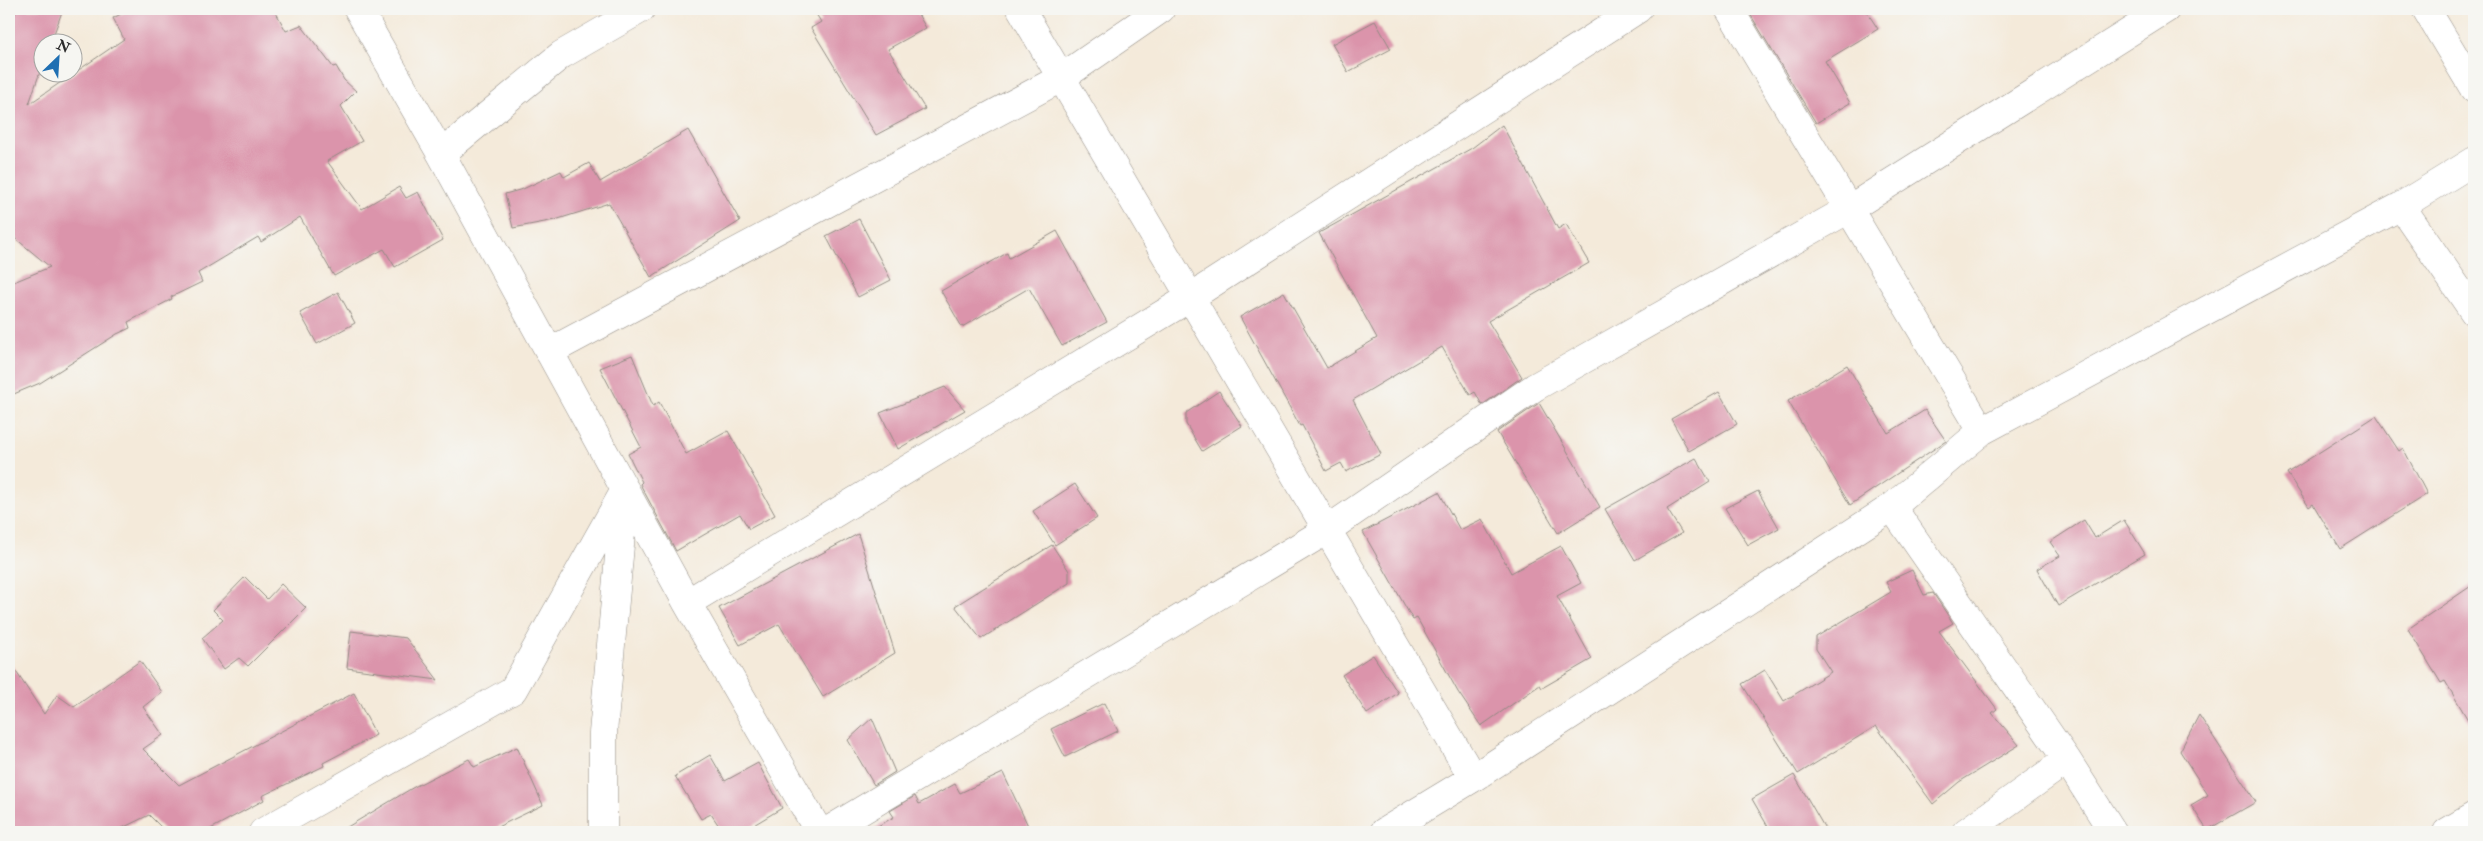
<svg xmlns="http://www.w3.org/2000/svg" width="2483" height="841" viewBox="0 0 2483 841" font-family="'IM FELL Double Pica',serif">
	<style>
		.building { fill: #db94ab }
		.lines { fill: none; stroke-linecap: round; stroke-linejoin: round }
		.minor-casing { stroke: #908a82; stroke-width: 29 }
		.minor { stroke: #fff; stroke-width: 28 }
	</style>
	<rect width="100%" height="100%" fill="#f6f6f2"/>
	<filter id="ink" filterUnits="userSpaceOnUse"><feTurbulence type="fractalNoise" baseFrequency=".02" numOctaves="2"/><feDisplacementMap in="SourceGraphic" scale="10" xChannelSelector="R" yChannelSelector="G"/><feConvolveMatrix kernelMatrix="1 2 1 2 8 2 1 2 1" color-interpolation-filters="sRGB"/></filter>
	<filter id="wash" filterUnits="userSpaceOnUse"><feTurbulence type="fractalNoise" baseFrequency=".0096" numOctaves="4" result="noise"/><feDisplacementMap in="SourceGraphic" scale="20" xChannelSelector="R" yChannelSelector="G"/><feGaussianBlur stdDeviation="1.12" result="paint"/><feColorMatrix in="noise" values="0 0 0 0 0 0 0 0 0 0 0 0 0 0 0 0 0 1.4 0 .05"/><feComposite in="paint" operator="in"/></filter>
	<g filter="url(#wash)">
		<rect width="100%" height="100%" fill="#f4eada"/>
		<g id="blocks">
			<path class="building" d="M17,9H63L51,42H42V66L29,104L124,39L113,18L131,9H274L286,31L301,25L333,67L336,66L344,80L356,91L341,106L362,141L327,161L362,209L399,187L406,198L418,192L443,240L395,267L384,249L334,276L300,217L261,242L258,237L198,273L202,282L171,297L172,299L128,322L130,328L117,334L40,383L9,396V284L50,267L9,233V27Z
				M813,9H915L926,28L888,49L925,109L876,135L811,28L821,22Z
				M1747,9H1865L1878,29L1825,61L1850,103L1816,123Z
				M1375,21L1391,49L1348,72L1332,44Z
				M1502,125L1558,229L1566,224L1589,263L1488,321L1522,377L1482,405L1475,392L1470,395L1442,347L1353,400L1381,454L1346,472L1341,463L1326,471L1302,425L1300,426L1240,317L1284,292L1327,368L1377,338L1319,233L1472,148Z
				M688,130L740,221L651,277L609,203L555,220L513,228L505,194L523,189L561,171L564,177L589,163L600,182Z
				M859,219L891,280L858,297L826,236Z
				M1057,231L1107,322L1062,346L1029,288L962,327L941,291L1007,253L1009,258Z
				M338,292L355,323L317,344L300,313Z
				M632,355L653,406L659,402L686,454L728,431L775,515L749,529L740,514L676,551L640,484L642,482L628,454L641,447L600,368Z
				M1847,365L1888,433L1925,410L1946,441L1850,505L1788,401Z
				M945,387L965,410L898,449L880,413Z
				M1219,391L1242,426L1202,451L1186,424V413Z
				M1719,392L1737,424L1689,451L1671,419Z
				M1539,403L1600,507L1558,533L1497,432Z
				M2376,416L2399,451L2403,448L2427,494L2340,549L2313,504L2309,507L2287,473Z
				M1696,458L1710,482L1667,509L1682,533L1635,560L1605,509Z
				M1075,484L1097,518L1055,545L1033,511Z
				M1758,491L1779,528L1748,545L1725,508Z
				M1439,492L1460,530L1482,519L1511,573L1561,546L1581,583L1557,596L1592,659L1542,688L1540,685L1481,726L1458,692L1417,618L1413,620L1363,532Z
				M2084,520L2095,538L2124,520L2145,554L2058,606L2037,569L2060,556L2050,542Z
				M858,534L895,653L823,697L779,624L740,645L719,608Z
				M1052,545L1069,571V583L981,639L955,606Z
				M1912,570L1924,595L1933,593L1953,623L1939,631L1997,709L1992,713L2019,745L1959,782L1933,804L1876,726L1798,774L1742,684L1765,670L1784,701L1831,672L1816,649V637L1891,592L1886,582Z
				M245,577L267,599L281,584L306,608L248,666L239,658L224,669L202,638L223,620L213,610Z
				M2474,584V730L2445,681L2441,683L2408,629Z
				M351,631L406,638L438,680L347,668Z
				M1373,655L1398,693L1367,714L1342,675Z
				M9,661L44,714L57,695L74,707L140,661L162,692L143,707L163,735L143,749L179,785L354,693L376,735L323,763L324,766L262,796L264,800L205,832H166L149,815L114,832H9Z
				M1104,703L1118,731L1065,757L1051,729Z
				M2199,715L2256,802L2207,830L2191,805L2208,795L2180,751Z
				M872,718L895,772L874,785L848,740Z
				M517,747L543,805L487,832H339L414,787L469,759L474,767Z
				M710,755L725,781L758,763L782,808L742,832H723L711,814L701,819L675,776Z
				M1003,773L1031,832H867L894,817L890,811L915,796L919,804L955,784L960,793Z
				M1794,775L1827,832H1771L1752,799Z"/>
		</g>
	</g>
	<g filter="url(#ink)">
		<use href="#blocks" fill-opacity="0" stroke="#908a82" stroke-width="1"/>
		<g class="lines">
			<defs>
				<path id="minor" d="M358,9L441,154L687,603L819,832
					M1021,9L1473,778
					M1729,9L1982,431
					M2426,9L2474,89
					M441,154L561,55L641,9
					M2401,206L2474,312
					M549,352L1061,78L1161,9
					M1892,507L2067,760L2113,832
					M687,603L1191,297L1638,9
					M263,832L513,690L625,490L603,733V832
					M826,832L1327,530L1535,387L1849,209L2166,9
					M1384,832L1473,778L1892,507L1982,431L2401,206L2474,161
					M1966,832L2067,760
					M2447,832L2474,816"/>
			</defs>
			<use href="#minor" class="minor-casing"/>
			<use href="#minor" class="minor"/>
		</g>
	</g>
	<rect width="2483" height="841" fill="none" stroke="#f6f6f2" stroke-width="30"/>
	<g transform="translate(58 58) rotate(25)"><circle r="24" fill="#f6f6f2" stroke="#a5a5a2"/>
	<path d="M0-4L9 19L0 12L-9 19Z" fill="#1f6fb2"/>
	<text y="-8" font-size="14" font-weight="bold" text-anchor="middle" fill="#2b2b2b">N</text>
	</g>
</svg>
